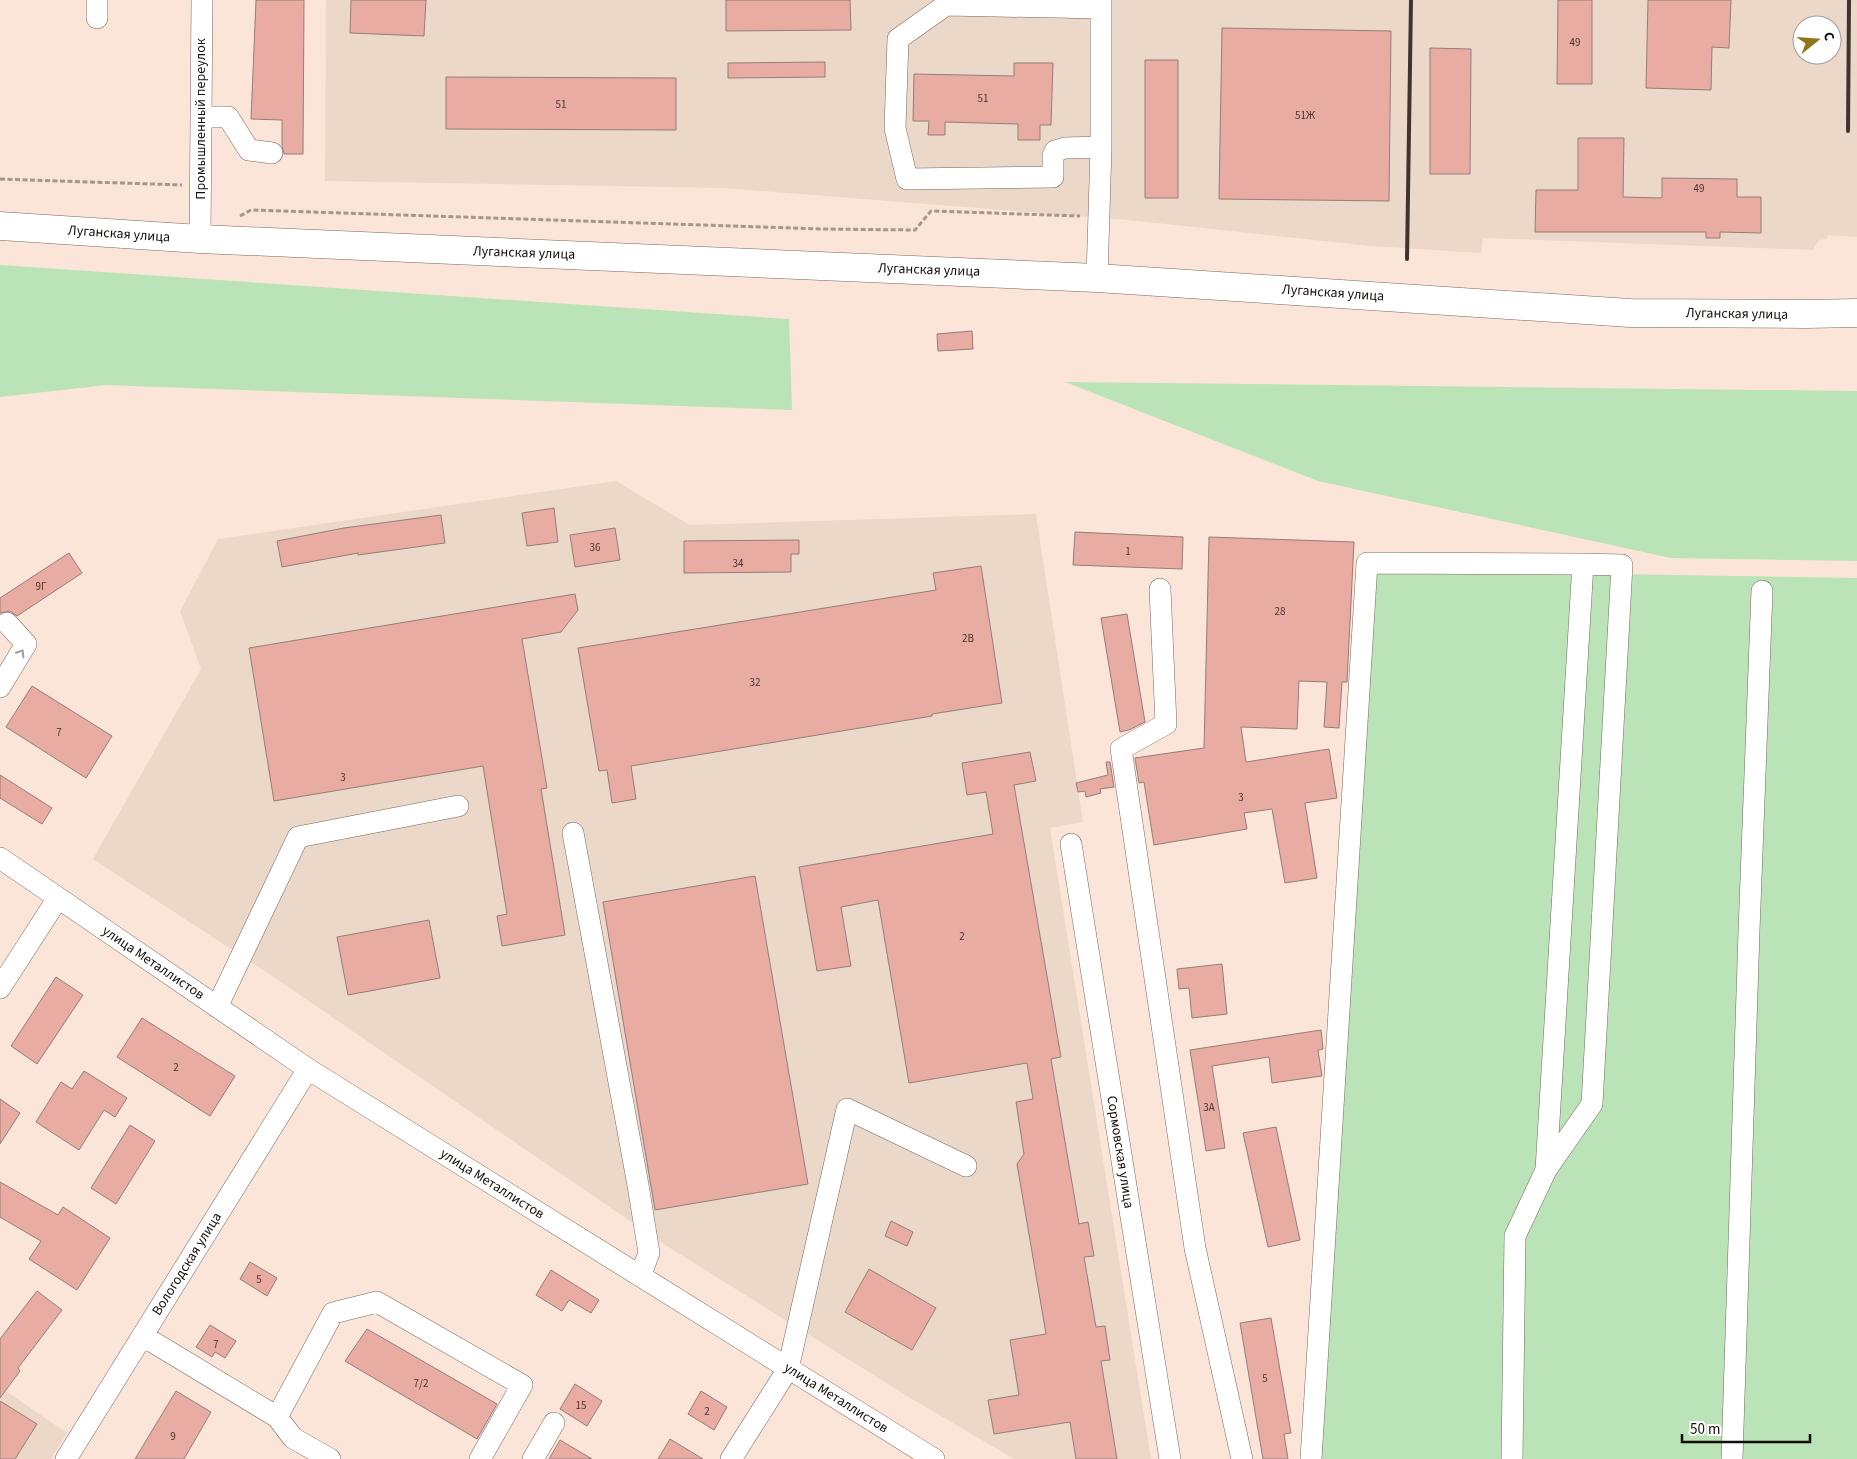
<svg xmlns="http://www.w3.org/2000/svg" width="1857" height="1459" viewBox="0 0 1857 1459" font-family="'Source Sans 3',sans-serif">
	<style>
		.industrial { fill: #ecd8c9; fill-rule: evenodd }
		.green { fill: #bae3b7 }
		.building { fill: #e9aca3; stroke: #947d7a }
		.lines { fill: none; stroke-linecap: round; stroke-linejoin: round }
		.minor-casing { stroke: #7a675c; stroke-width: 22 }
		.highway-casing { stroke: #7a675c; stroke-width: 29 }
		.path { stroke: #a7968d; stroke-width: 3; stroke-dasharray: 5 2.5; stroke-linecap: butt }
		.minor { stroke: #fff; stroke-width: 21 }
		.highway { stroke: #fff; stroke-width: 28 }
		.rail { stroke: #3e342e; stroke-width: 4 }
		.oneway { stroke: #a19e9d }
		.labels { text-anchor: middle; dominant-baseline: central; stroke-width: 5; stroke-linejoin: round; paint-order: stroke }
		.number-label { font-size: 11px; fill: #493530 }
		.street-label { font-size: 14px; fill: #140d09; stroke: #fff }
	</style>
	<rect width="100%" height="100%" fill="#fbe5d9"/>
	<path class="industrial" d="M326,0H1857V237L1828,235L1827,239L1819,240L1813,250L1483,238L1481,253L1370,246L1128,220L723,188L325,181ZM1802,25H1832V55H1802Z
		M616,481L690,525L1036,514L1083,822L1050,828L1151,1459H1014L912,1399L662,1243L275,978L93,859L201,669L180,611L218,539Z
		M0,1387L67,1433L51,1459H0Z"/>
	<path class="green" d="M0,265L789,319L792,410L106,385L0,397Z
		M1065,382L1857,391V561L1671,558L1318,481Z
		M1372,570L1857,578V1459H1314Z"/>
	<path class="building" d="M256,0H304L303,154H284L282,146V120L251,119Z
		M351,0H426L424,36L350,33Z
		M726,0H850L851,30L726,31Z
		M1558,0H1592V84H1557Z
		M1648,0H1731L1729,48L1712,47L1711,90L1646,88Z
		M1222,28L1391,31L1389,201L1219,199Z
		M1430,48L1471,49L1470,174H1430Z
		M1145,60H1178V198H1145Z
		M825,62V77L728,78V63Z
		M1014,63H1053L1051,125H1040V140H1018V124L945,122V135H928L929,121H913L914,74L1014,76Z
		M446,77L676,78V130L446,129Z
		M1578,138H1624L1623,197L1662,198V178L1737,179V197H1761V233L1720,232V238H1706V232H1535L1536,190H1578Z
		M972,331L973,349L938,351L937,334Z
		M554,508L558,542L527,546L522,513Z
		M441,515L445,543L358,555V553L282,567L277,541L344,528Z
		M615,528L620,560L575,567L570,535Z
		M1075,532L1183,537L1182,569L1073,565Z
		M1209,537L1354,542L1347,682H1342L1339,728L1324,727L1327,682L1299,681L1297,729L1241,727L1246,762L1329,749L1337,798L1305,803L1317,878L1285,883L1272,809L1244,813L1247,829L1154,845L1144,782L1139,783L1135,758L1204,748Z
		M799,540V554H791V572L684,573V541Z
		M69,553L82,573L17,616L10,611L0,613V598Z
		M981,566L1002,703L932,714V716L631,766L636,799L612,803L607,770L599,771L578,648L936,590L933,573Z
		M575,594L578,610L561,632L522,639L547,788L541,789L565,935L502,946L497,916L507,914L483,766L274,801L249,648Z
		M1127,614L1145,722L1129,730L1120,732L1101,618Z
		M32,686L112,736L86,778L6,727Z
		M1030,752L1036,781L1014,785L1061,1057L1051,1059L1079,1224L1088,1222L1094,1256L1084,1257L1096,1327L1105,1326L1110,1360L1101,1361L1117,1459H1076L1070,1422L994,1434L988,1400L1019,1395L1010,1340L1046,1334L1017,1164L1024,1154L1016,1102L1033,1099L1027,1063L909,1083L878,900L841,907L851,966L817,971L799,867L993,834L986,792L967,795L962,763Z
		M1106,762H1110L1114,787L1100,789L1101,793L1086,797L1085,791L1078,792L1076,783L1108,775Z
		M0,775L52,808L42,824L0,798Z
		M755,876L808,1184L655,1210L603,902Z
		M429,920L440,978L348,995L337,937Z
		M1222,964L1227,1014L1192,1018L1189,988L1179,989L1177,969Z
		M56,977L83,995L37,1064L11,1046Z
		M142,1018L235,1076L210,1116L117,1057Z
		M1321,1030L1323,1049L1318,1050L1322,1076L1272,1083L1269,1057L1212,1066L1225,1148L1206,1151L1190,1050Z
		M84,1071L127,1098L115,1117L104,1110L79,1150L36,1122L61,1082L72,1089Z
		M0,1099L20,1113L0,1144Z
		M130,1125L155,1141L116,1204L91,1188Z
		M1276,1127L1300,1240L1268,1247L1243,1133Z
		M0,1182L58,1215L63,1207L110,1238L77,1290L29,1259L41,1241L0,1217Z
		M891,1221L913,1232L907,1246L885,1236Z
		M250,1262L277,1278L267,1296L240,1279Z
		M869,1269L936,1308L912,1350L845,1312Z
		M551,1270L599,1300L591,1313L569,1300L562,1311L536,1295Z
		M37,1291L62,1310L18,1368L20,1371L0,1398V1339Z
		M1271,1318L1291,1433L1284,1434L1288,1459H1263L1240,1323Z
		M210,1325L236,1341L225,1358L215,1352L212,1357L196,1347Z
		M367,1329L497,1404L477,1439L345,1361Z
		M575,1384L602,1401L587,1426L560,1409Z
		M176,1391L211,1412L184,1459H135Z
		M701,1391L727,1407L714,1430L688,1414Z
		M0,1401L37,1424L15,1459H0Z
		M670,1439L703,1459H658Z
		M560,1440L592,1459H549Z"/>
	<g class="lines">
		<defs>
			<path id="minor" d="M97,18V0
				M202,117H228L249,150L272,153
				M1101,147L1065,148L1055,151L1053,156V177L907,179L895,128L898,39L946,5L1101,8
				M200,239L202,0
				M1097,278L1101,147V0
				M1160,589L1166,724L1121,749L1195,1248L1242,1459
				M0,687L26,644L7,623
				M573,833L638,1185L649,1253L640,1276
				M1071,844L1170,1459
				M0,858L308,1069L934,1459
				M0,988L58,898
				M217,1007L298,837L458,806
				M143,1336L277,1417L333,1313L377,1302L522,1385L480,1459
				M277,1417L293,1438L330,1459
				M66,1459L308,1069
				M533,1459L554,1423
				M731,1459L788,1369L847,1109L966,1166
				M1311,1459L1367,563L1583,564
				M1512,1459L1515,1236L1546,1170L1592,1104L1622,565L1583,564L1546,1170
				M1732,1459L1749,931L1762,591"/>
			<path id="highway" d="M0,226L200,239L1097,278L1630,313L1806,314L1857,313"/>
		</defs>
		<use href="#minor" class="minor-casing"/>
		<use href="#highway" class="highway-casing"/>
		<path class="path" d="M0,179L182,185
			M240,216L251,210L821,229L915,230L931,211L1080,216"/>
		<use href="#minor" class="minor"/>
		<use href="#highway" class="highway"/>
		<path class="rail" d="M1848,131L1849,0
			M1407,259L1411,0"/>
	</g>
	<defs><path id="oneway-chevron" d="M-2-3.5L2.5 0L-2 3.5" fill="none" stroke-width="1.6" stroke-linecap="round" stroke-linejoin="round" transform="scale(1.25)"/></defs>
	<use class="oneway" href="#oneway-chevron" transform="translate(21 653) rotate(-58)"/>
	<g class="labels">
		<g class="number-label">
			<text x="1575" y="42">49</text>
			<text x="983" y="98">51</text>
			<text x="561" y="104">51</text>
			<text x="1305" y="115">51Ж</text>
			<text x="1699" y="188">49</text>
			<text x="595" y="547">36</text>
			<text x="1128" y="551">1</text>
			<text x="738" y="563">34</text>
			<text x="41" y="586">9Г</text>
			<text x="1280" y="611">28</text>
			<text x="968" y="638">2В</text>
			<text x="755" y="682">32</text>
			<text x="59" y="732">7</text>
			<text x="343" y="777">3</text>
			<text x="1241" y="797">3</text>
			<text x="962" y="936">2</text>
			<text x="176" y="1067">2</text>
			<text x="1209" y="1107">3А</text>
			<text x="259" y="1279">5</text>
			<text x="216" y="1344">7</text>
			<text x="1265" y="1378">5</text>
			<text x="421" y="1383">7/2</text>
			<text x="581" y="1405">15</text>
			<text x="707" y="1411">2</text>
			<text x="173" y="1436">9</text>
		</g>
		<g class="street-label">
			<text transform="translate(201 119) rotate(-90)">Промышленный переулок</text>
			<text transform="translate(119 234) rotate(4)">Луганская улица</text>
			<text transform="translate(524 253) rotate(2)">Луганская улица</text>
			<text transform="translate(929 270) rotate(2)">Луганская улица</text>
			<text transform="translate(1333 293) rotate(4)">Луганская улица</text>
			<text transform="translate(1737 314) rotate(1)">Луганская улица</text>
			<text transform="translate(153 963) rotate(34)">улица Металлистов</text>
			<text transform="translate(1120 1152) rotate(81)">Сормовская улица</text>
			<text transform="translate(492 1184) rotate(32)">улица Металлистов</text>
			<text transform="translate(187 1264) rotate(-58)">Вологодская улица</text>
			<text transform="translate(836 1398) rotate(32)">улица Металлистов</text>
		</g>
	</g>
	<g transform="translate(1817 40) rotate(73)"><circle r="24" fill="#ffffff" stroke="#a19e9d"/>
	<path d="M0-4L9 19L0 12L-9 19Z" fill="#8f761b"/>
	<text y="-8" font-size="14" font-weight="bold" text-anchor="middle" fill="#140d09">С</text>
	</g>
	<path d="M1682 1434v8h128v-8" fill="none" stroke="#140d09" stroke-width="2.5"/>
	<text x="1690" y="1434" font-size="15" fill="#140d09" stroke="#ffffff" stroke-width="4" paint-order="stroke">50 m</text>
</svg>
